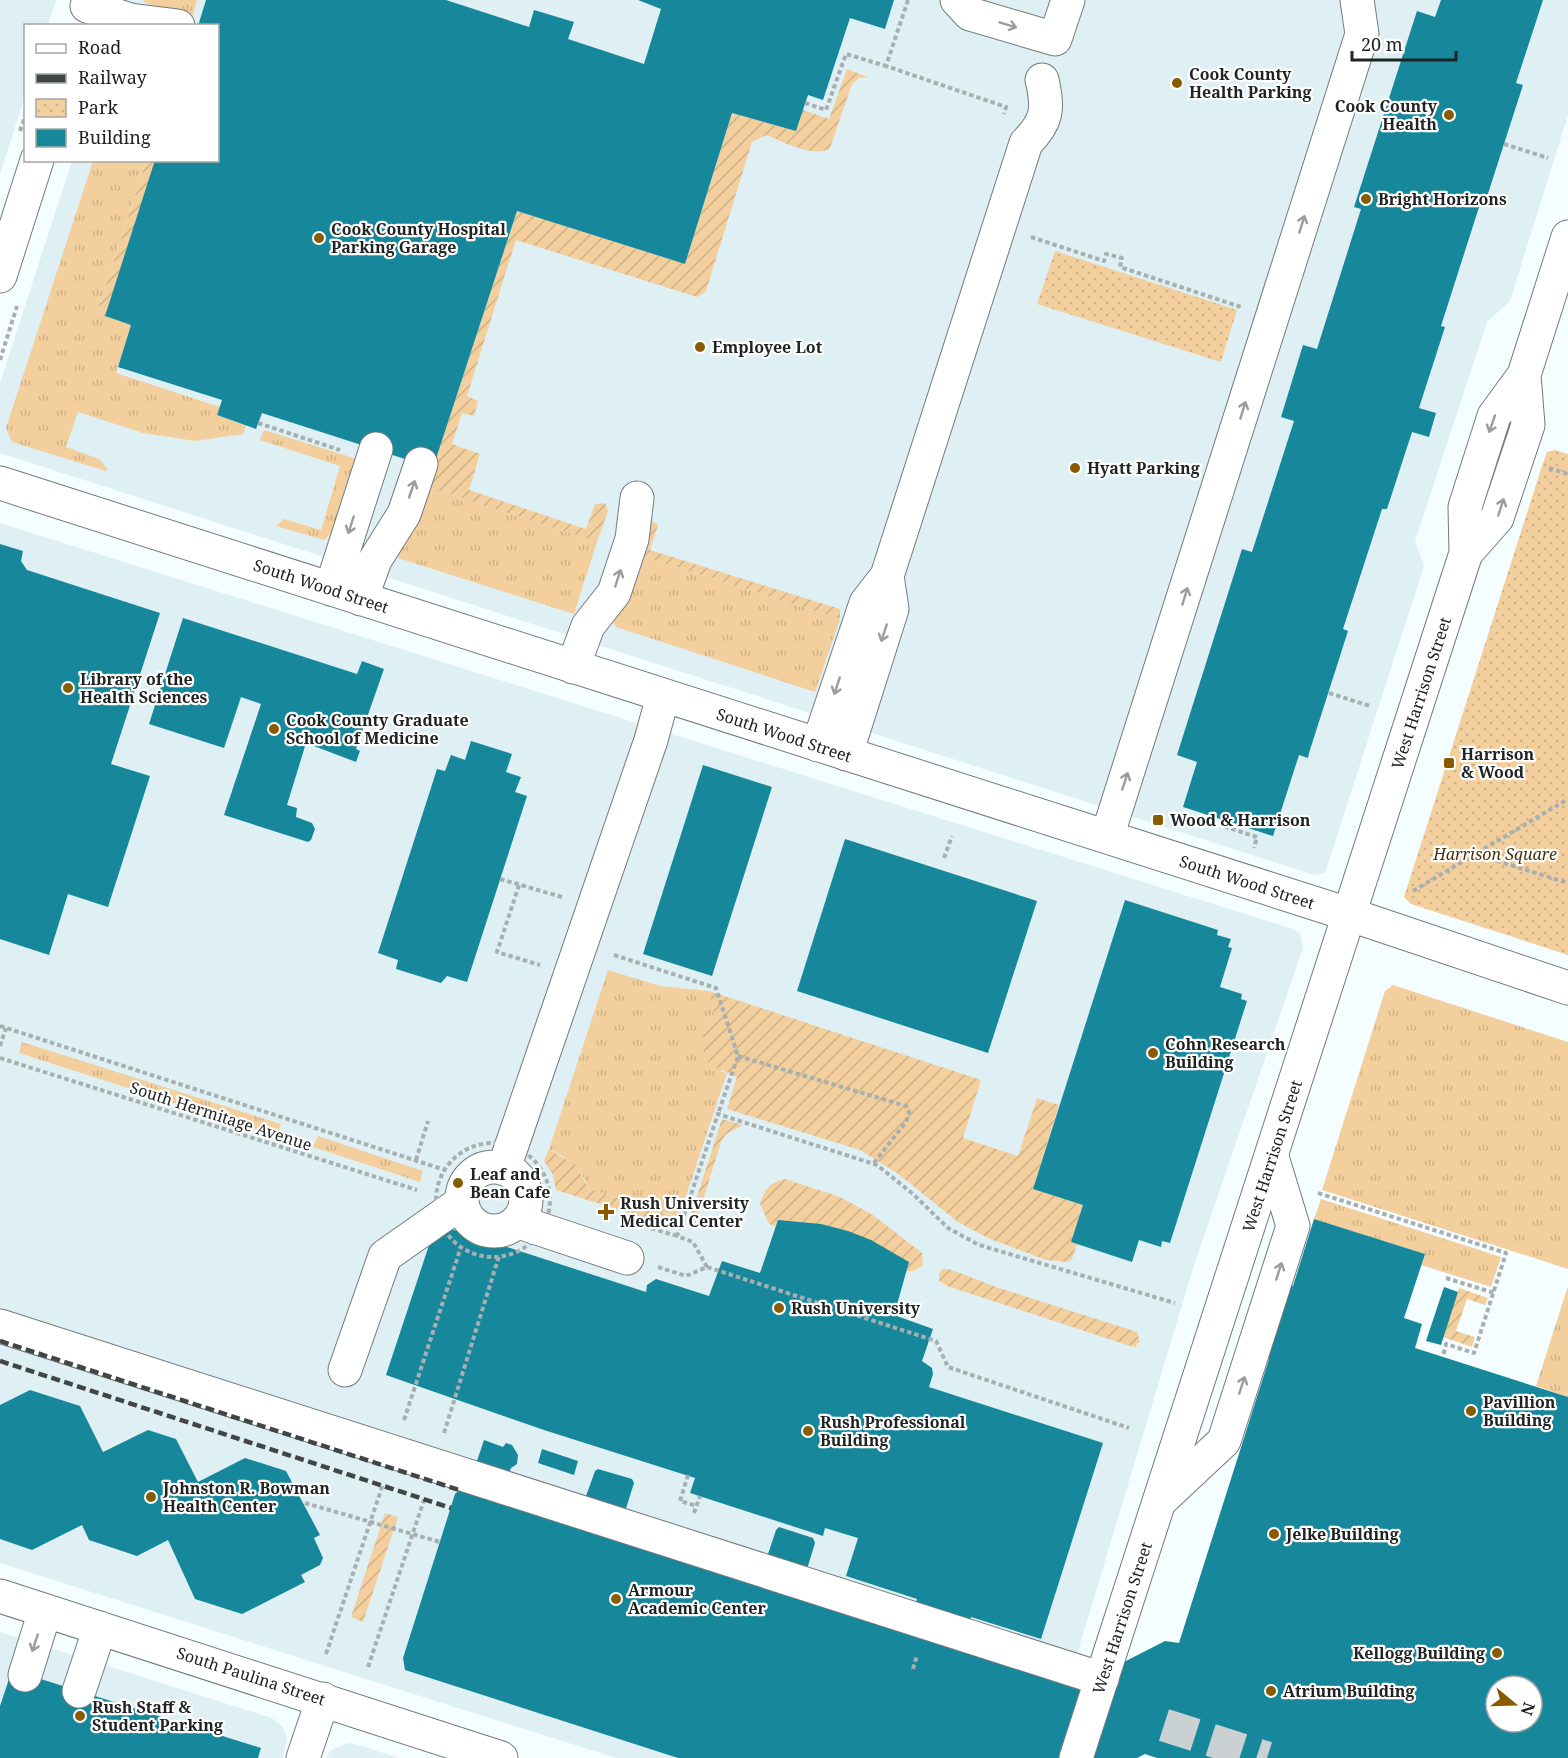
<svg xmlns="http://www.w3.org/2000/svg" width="1568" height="1758" viewBox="0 0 1568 1758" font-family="'Noto Serif',serif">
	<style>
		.built { fill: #def0f4 }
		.grass { fill: url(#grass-tufts) }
		.park { fill: url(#park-dots) }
		.garden { fill: url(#garden-furrows) }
		.building { fill: #17889b; fill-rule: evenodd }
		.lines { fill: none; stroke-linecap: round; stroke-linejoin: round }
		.minor-tunnel { stroke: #cad1d3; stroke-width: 33; stroke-dasharray: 33 16; stroke-linecap: butt }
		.minor-casing { stroke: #727a7c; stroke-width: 35 }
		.major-casing { stroke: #727a7c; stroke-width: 35 }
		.path { stroke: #a8afb0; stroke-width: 4; stroke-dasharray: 4.5 3; stroke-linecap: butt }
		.minor { stroke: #fff; stroke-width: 33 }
		.major { stroke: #fff; stroke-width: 33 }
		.rail { stroke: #414545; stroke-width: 4.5; stroke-dasharray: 9 4.5; stroke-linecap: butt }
		.path-bridge { stroke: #a8afb0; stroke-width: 4; stroke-dasharray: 4.5 3; stroke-linecap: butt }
		.oneway { stroke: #9b9c9c }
		.poi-dot { fill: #895b00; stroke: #fff; stroke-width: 2 }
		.labels { text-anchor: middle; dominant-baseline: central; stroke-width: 4.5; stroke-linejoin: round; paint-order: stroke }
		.poi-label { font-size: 16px; font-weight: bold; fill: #202323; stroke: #fff; text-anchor: start }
		.street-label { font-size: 16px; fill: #202323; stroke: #fff }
		.park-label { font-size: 16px; font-style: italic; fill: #49320e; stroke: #fff }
	</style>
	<defs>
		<pattern id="grass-tufts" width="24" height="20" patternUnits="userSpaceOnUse" patternTransform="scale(1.5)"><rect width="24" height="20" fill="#f3cf9d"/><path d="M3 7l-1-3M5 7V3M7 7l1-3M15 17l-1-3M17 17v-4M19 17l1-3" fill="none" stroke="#d0b187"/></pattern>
		<pattern id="park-dots" width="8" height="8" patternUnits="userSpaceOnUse" patternTransform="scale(1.5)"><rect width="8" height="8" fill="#f3cf9d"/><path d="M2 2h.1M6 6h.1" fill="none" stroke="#d0b187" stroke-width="1.8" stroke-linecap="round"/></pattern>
		<pattern id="garden-furrows" width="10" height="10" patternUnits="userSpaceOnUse" patternTransform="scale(1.5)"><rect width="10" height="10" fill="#f3cf9d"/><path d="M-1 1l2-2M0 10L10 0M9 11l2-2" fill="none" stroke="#d0b187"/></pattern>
	</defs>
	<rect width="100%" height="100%" fill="#f4fdff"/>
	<path class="built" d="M0,0H56L48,25L26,26L25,96L0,174Z
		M124,0H1568V115L1510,301L1487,322L1415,541L1424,566L1325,873L1314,875L0,453V383L72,161L218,160V26L115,25Z
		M0,523L1293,929L1300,934L1303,948L1194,1265L1046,1758H616L0,1563Z
		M0,1632L272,1718L283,1727L287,1738L283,1758H0Z
		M349,1743L359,1745L398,1758H326L331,1750Z"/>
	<path class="grass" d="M144,0H197L192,18L143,2Z
		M93,161H146L97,313L131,325L116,373L220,407L217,415L246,426L243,434L195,441L143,433L78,412L66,447L99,459L108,469L106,471L12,442L6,428Z
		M264,430L357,459L332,532L324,540L276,526L284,519L321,530L340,466L260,440Z
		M428,466L437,469L431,488L597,542L574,614L398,558Z
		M636,554L840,619L815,692L616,627L613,622Z
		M608,970L660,986L709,991L714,1015L703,1035L722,1072L727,1073L679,1217L589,1189C582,1169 568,1157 549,1149Z
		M1393,985L1568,1042V1269L1322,1190L1385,991Z
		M22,1042L281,1124L277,1136L19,1053Z
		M318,1136L423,1171L420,1182L313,1147Z
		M1321,1199L1501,1257L1491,1287L1421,1265L1424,1254L1314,1219Z
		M1568,1286V1397L1536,1386Z"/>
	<path class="park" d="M1055,251L1237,310L1221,362L1037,304Z
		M1555,450L1568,454V955L1411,904L1404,897L1542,466L1547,452Z"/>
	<path class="garden" d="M847,69L868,77L859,78L852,84L830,148C815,159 782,141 766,135L752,142L706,291L697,297L516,240L467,396L478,401L474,416L462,413L452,444L480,454L469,490L586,529L595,504L605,503L608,511L597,542L431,488L437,469L433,468L517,211L685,264L732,113L796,131L803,110L829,119Z
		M146,161H155L105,316L97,313Z
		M651,520L658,525L650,550L840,609V619L636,554L646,522Z
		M709,991L981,1080L963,1138L1018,1156L1037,1098L1059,1105L1033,1189L1083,1205L1071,1242L1077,1244L1072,1259L1067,1262L1046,1260L990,1239L958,1222L897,1173L860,1150L727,1109L737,1077L711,1065L704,1055L703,1035L714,1015Z
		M722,1119L743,1125L726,1134L721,1142L695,1226L691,1215Z
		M549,1149L576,1165L589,1189L674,1216L670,1226L556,1190L553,1175L544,1161Z
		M785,1179L840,1197L873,1215L922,1253L923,1265L914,1271H907L769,1224L760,1204C765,1188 769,1183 785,1179Z
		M943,1269H949L999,1288L1137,1332L1140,1341L1135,1347L1127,1345L947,1286L939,1281V1274Z
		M1459,1288L1488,1298L1485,1305L1467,1299L1456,1331L1475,1337L1472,1347L1443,1337Z
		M385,1513L398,1517L363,1622L351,1617Z"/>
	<path class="building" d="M206,0H446L529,27L534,10L574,22L568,39L644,64L661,9L638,0H894L885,29L850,18L823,100L808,95L796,131L732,113L685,264L517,211L433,468L262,413L256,429L217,415L222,400L118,367L131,325L105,316L155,160H218V26H198Z
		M1441,0H1543L1516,83L1523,85L1484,206L1480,204L1441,326L1445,327L1419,408L1436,413L1429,437L1412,432L1387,509H1382L1343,629L1348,631L1309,753L1308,758L1299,755L1273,836L1183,807L1197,762L1177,755L1242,549L1252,552L1294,421L1281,417L1303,345L1317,349L1361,209L1354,207L1417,11L1435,17Z
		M0,544L23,551L21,561L27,570L160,613L111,764L150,776L108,907L68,894L49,955L0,939Z
		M183,618L357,674L362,661L384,669L356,749L360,751L356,762L306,743L287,805L297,808L296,817L312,823L315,829L311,840L308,842L224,815L261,704L241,697L224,748L149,724Z
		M471,741L512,754L506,772L521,777L515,792L527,796L467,982L447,976L441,983L396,969L398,960L378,953L437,769L445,771L451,755L465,760Z
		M703,765L772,787L712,976L643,954Z
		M845,839L1037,901L988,1053L797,991Z
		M1125,900L1218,930L1217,935L1231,939L1228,947L1232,948L1220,987L1242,994L1241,999L1247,1001L1170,1243L1162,1241L1161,1247L1139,1240L1132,1262L1071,1242L1083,1205L1033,1189Z
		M1314,1219L1425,1254L1404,1318L1422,1324L1415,1348L1568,1397V1758H1157L1145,1754L1137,1758H678L405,1670L403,1658L455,1494L471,1479L484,1440L503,1447L506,1443L512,1445L518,1455L517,1464L511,1468L500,1501L576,1524L595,1471L598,1469L632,1479L634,1483L617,1537L758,1584L776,1530L779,1527L813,1538L815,1543L799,1595L907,1630L917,1599L846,1576L858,1538L825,1528L823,1536L690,1493L695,1478L544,1430L386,1375L436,1224L646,1292L647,1285L656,1279L709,1296L722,1261L760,1273L778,1220L821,1224L848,1231L871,1240L909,1262L894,1315L933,1329L922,1361L932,1368L933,1374L929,1387L1103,1443L1041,1639L971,1617L961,1648L1079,1685L1165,1641L1179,1643L1269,1359L1241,1350L1264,1278L1293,1286ZM1496,1686H1532V1722H1496Z
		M1444,1287L1458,1292L1441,1345L1426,1341Z
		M30,1390L80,1406L103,1452L148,1430L176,1439L198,1482L245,1458L286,1471L320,1535L314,1538L323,1558L320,1565L301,1575L305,1582L242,1614L195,1599L168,1540L137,1556L89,1540L82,1525L32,1550L0,1539V1405Z
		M542,1449L578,1461L574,1475L538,1463Z
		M12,1670L261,1748L258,1758H0V1706Z"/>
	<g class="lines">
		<path class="minor-tunnel" d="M1164,1725L1267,1758"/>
		<defs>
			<path id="minor" d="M957,0L970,14L1055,39L1068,0
				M87,6L130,20L178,26
				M0,276L37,160
				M0,483L1351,915L1568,988
				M331,589L376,449
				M361,599L375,560L404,514L421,464
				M573,667L588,626L614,593L632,539L637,498
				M818,745L866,603L887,576L1026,143C1047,122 1049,109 1042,80
				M846,754L892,609L887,576
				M1107,837L1362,34L1357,0
				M462 1199a32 32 0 1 1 64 0a32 32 0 1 1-64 0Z
				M504,1168L651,740L663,696
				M519,1222L627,1258
				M0,1326L1102,1679
				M345,1370L385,1256L462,1202
				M1160,1501L1224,1441L1293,1226L1272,1157
				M0,1596L501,1758
				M25,1675L45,1611
				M79,1691L100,1628
				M303,1758L323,1699"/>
			<path id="major" d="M1466,553L1497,518L1528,425L1524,375
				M1076,1758L1466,553L1465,507L1494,416L1524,375L1568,237"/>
		</defs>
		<use href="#minor" class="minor-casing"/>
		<use href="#major" class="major-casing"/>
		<path class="path" d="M908,0L886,66L1006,107L1004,114
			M805,103L826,110L846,54L886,66
			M20,131L26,114
			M1504,144L1548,158
			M1031,237L1104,261L1106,254L1122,258L1120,267L1241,307
			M0,360L17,306
			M258,423L340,450
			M1549,468L1568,474
			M1329,693L1370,706
			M1225,820L1223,826L1257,837L1254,848
			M1475,854L1568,883
			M944,858L952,836
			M500,879L562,897
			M519,885L497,952L540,965
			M1413,891L1568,799
			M614,955L716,988L738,1056L718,1114
			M0,1026L445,1170
			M0,1046L6,1028
			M738,1056L906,1106L909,1112L906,1122L873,1164
			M0,1058L417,1190
			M436 1200a57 57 0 1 1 114 0a57 57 0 1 1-114 0Z
			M416,1160L428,1121
			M1318,1193L1506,1253L1474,1353L1446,1344L1443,1356
			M644,1226L677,1236
			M658,1267L686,1276L707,1267L936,1341L948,1367L1129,1428
			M707,1267L693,1242L677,1236L718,1114L877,1165L913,1194L948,1228L979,1245L1175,1303
			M1446,1278L1494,1293
			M404,1420L461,1247
			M444,1433L499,1256
			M688,1475L680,1501L697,1506
			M694,1513L700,1496
			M326,1654L383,1484
			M368,1667L425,1497
			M913,1669L917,1655"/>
		<use href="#minor" class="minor"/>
		<use href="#major" class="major"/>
		<path class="rail" d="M0,1341L459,1490
			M0,1361L451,1508"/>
		<path class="path-bridge" d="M305,1503L440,1542"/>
	</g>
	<defs><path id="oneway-shaft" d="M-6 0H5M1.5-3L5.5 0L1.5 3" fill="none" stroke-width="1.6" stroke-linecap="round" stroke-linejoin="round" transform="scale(1.5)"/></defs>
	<g class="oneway">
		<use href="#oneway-shaft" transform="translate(1008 25) rotate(17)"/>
		<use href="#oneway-shaft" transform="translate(1302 224) rotate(-73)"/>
		<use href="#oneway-shaft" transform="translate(1243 410) rotate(-73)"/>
		<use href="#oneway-shaft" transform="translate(1492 424) rotate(109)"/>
		<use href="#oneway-shaft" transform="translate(412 489) rotate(-71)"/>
		<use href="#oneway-shaft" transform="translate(1501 507) rotate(-72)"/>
		<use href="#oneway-shaft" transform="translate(351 525) rotate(108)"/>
		<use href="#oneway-shaft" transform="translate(618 578) rotate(-72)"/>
		<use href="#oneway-shaft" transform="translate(1185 596) rotate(-73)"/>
		<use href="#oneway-shaft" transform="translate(884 633) rotate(108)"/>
		<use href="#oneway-shaft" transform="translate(837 686) rotate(108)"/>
		<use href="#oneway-shaft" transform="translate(1125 781) rotate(-72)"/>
		<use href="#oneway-shaft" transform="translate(1279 1271) rotate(-72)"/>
		<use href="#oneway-shaft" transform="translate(1242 1385) rotate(-72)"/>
		<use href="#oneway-shaft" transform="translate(35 1643) rotate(108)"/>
	</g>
	<g class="poi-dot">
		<circle cx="1177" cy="83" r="6"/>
		<circle cx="1449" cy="115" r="6"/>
		<circle cx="1366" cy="199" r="6"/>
		<circle cx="319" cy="238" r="6"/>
		<circle cx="700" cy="347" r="6"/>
		<circle cx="1075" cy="468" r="6"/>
		<circle cx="68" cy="688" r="6"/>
		<circle cx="274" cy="729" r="6"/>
		<rect x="1443" y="757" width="12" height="12" rx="3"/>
		<rect x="1152" y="814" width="12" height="12" rx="3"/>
		<circle cx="1153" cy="1053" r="6"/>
		<circle cx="458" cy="1183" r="6"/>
		<path d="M603 1203h6v6h6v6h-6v6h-6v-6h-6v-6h6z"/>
		<circle cx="779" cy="1308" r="6"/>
		<circle cx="1471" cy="1411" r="6"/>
		<circle cx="808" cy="1431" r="6"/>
		<circle cx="151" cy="1497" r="6"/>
		<circle cx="1274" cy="1534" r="6"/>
		<circle cx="616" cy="1599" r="6"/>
		<circle cx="1497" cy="1653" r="6"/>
		<circle cx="1271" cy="1691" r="6"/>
		<circle cx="80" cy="1716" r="6"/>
	</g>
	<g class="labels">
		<g class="poi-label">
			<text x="1189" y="74">Cook County<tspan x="1189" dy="18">Health Parking</tspan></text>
			<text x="1437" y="106" text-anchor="end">Cook County<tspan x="1437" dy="18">Health</tspan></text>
			<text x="1378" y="199">Bright Horizons</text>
			<text x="331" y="229">Cook County Hospital<tspan x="331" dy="18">Parking Garage</tspan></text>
			<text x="712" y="347">Employee Lot</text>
			<text x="1087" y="468">Hyatt Parking</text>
			<text x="80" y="679">Library of the<tspan x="80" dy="18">Health Sciences</tspan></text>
			<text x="286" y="720">Cook County Graduate<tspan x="286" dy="18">School of Medicine</tspan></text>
			<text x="1461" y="754">Harrison<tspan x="1461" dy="18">&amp; Wood</tspan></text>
			<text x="1170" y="820">Wood &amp; Harrison</text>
			<text x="1165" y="1044">Cohn Research<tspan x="1165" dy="18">Building</tspan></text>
			<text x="470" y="1174">Leaf and<tspan x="470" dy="18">Bean Cafe</tspan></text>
			<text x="620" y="1203">Rush University<tspan x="620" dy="18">Medical Center</tspan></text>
			<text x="791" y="1308">Rush University</text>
			<text x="1483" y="1402">Pavillion<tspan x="1483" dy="18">Building</tspan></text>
			<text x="820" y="1422">Rush Professional<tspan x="820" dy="18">Building</tspan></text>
			<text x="163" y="1488">Johnston R. Bowman<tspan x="163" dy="18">Health Center</tspan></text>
			<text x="1286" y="1534">Jelke Building</text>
			<text x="628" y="1590">Armour<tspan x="628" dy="18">Academic Center</tspan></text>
			<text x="1485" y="1653" text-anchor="end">Kellogg Building</text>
			<text x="1283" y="1691">Atrium Building</text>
			<text x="92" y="1707">Rush Staff &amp;<tspan x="92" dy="18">Student Parking</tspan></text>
		</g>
		<g class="street-label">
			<text transform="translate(321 586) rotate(18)">South Wood Street</text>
			<text transform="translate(1421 693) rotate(-72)">West Harrison Street</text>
			<text transform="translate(784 735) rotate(18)">South Wood Street</text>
			<text transform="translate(1247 882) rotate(18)">South Wood Street</text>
			<text transform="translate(221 1116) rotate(18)">South Hermitage Avenue</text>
			<text transform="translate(1272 1156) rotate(-72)">West Harrison Street</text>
			<text transform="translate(1122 1618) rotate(-72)">West Harrison Street</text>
			<text transform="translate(251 1676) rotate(18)">South Paulina Street</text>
		</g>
		<g class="park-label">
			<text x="1495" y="854">Harrison Square</text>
		</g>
	</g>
	<rect x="24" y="24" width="195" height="138" fill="#ffffff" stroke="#a6a7a7" stroke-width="1.5"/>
	<rect x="36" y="44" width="30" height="9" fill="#ffffff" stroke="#a6a7a7" stroke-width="1.5"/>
	<text x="78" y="54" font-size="18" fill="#202323">Road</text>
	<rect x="36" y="74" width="30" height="9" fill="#414545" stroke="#a6a7a7" stroke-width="1.5"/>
	<text x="78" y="84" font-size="18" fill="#202323">Railway</text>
	<rect x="36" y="99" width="30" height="18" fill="url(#park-dots)" stroke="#a6a7a7" stroke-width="1.5"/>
	<text x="78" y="114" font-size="18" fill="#202323">Park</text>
	<rect x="36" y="129" width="30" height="18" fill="#17889b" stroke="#a6a7a7" stroke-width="1.5"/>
	<text x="78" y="144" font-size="18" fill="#202323">Building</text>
	<g transform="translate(1514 1704) rotate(109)"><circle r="28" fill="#ffffff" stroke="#a6a7a7" stroke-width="1.5"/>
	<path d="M0-4.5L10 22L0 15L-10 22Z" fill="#895b00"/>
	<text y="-9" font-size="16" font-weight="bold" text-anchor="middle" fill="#202323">N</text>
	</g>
	<path d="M1352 51v9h104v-9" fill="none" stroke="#202323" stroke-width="3"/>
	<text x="1361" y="51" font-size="18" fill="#202323" stroke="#ffffff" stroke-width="4.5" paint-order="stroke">20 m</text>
</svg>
